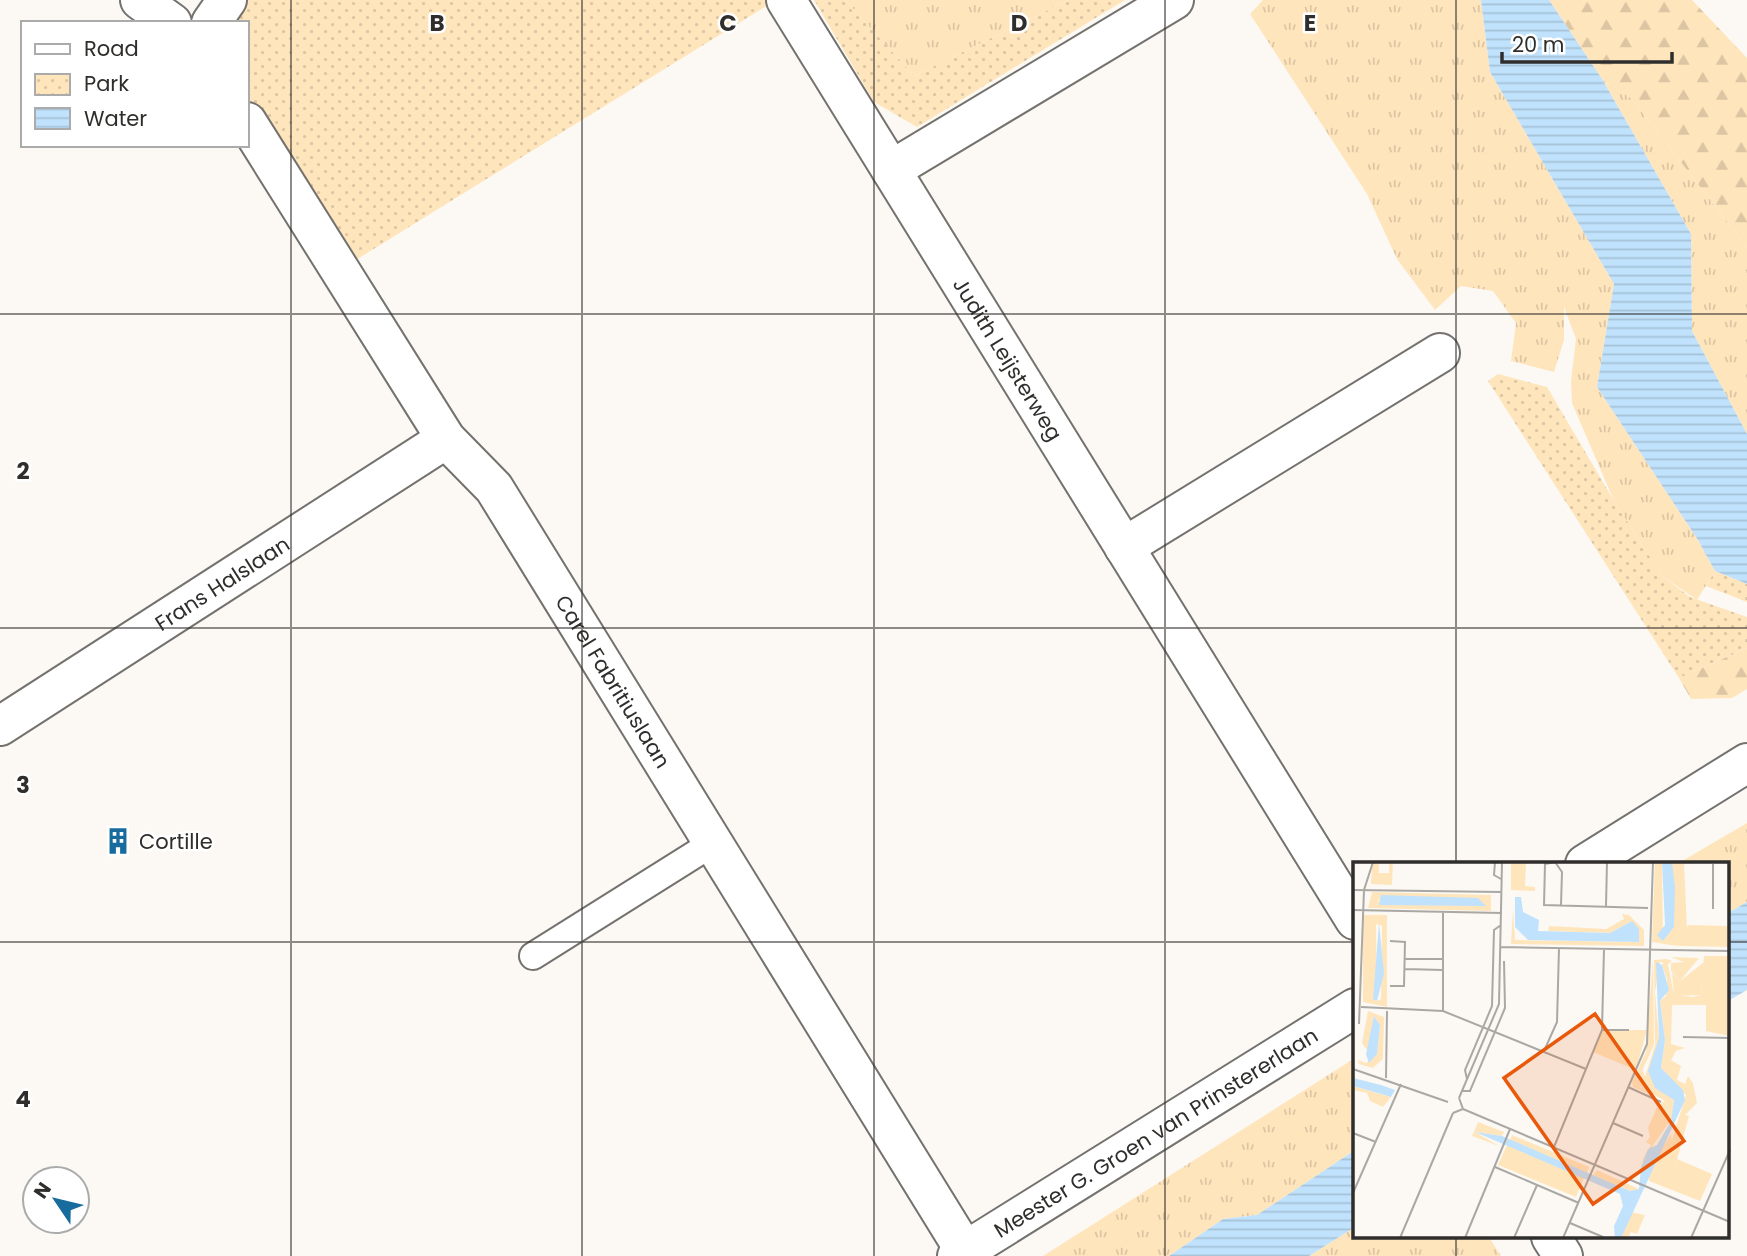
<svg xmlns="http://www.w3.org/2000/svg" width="1747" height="1256" viewBox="0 0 1747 1256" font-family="Poppins,sans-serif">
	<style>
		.grass { fill: url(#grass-tufts) }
		.forest { fill: url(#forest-firs) }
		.park { fill: url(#park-dots) }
		.water { fill: url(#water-rules) }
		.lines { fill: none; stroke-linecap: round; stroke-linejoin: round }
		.service-casing { stroke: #74726e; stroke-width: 30 }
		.minor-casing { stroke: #74726e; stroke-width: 42 }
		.tertiary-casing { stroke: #74726e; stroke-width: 42 }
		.service { stroke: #fff; stroke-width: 26 }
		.minor { stroke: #fff; stroke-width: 38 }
		.tertiary { stroke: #fff; stroke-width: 38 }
		.grid { fill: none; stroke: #2f2e2c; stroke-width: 2; stroke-opacity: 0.55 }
		.labels { text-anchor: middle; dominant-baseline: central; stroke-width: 5; stroke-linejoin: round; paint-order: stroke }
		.street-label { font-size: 21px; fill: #2f2e2c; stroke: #fff }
		.poi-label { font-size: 21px; fill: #2f2e2c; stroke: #fff; text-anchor: start }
		.inset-road { fill: none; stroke: #aaa8a4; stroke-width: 2 }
		.view { fill: #e8590c; fill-opacity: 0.15; stroke: #e8590c; stroke-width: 3.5 }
		.inset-edge { fill: none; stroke: #2f2e2c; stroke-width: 3.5 }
		.grid-label { font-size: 23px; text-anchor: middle; font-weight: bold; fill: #2f2e2c; stroke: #fff; stroke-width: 5; stroke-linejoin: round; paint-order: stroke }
	</style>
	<defs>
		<pattern id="grass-tufts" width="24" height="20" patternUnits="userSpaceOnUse" patternTransform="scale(1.75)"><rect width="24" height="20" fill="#ffe5bc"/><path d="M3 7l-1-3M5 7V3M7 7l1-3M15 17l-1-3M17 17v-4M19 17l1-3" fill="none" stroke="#dbc5a2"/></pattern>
		<pattern id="forest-firs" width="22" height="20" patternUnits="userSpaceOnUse" patternTransform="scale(1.75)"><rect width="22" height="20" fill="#ffe5bc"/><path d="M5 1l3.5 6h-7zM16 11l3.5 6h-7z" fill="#dbc5a2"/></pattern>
		<pattern id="park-dots" width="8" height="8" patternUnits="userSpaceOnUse" patternTransform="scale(1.75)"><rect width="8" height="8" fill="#ffe5bc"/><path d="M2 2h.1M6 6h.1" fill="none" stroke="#dbc5a2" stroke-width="1.8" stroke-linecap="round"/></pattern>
		<pattern id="water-rules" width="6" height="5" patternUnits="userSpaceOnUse" patternTransform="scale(1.75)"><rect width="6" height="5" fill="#c0e2fc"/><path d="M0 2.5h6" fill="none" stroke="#a5c2d8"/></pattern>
	</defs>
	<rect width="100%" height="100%" fill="#fcf9f4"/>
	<path class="grass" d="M845,0H1069L914,76Z
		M1263,0H1481L1490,72L1614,284L1597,387L1698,540L1715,571L1697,600L1662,576L1614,501L1572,403L1571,381L1576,339L1564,307V340L1554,372L1511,361L1516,323L1493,291L1461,286L1435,310L1397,259L1367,194L1250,14Z
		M1602,79L1631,98L1747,247V434L1692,331L1691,234Z
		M1747,823V902L1728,913V864H1677Z
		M1355,1058V1150L1257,1215L1223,1219L1169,1256H1043Z
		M1355,1227V1237H1489L1501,1256H1309Z"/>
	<path class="forest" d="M1549,0H1692L1747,58V247L1631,98L1602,79Z
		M1747,648V689L1732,698L1691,699L1679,678Z"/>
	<path class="park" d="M227,0H776L338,271L247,122V23H211Z
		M814,0H845L914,76L1069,0H1125L917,127L874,102Z
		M1498,374L1547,387L1614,501L1662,576L1690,597L1747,617V648L1679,678L1488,381Z
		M1715,571L1747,584V602L1706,586Z"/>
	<path class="water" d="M1481,0H1549L1602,79L1691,234L1692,331L1747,434V584L1715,571L1698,540L1597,387L1614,284L1490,72Z
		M1747,902V990L1728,1001V913Z
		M1355,1150V1227L1309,1256H1169L1223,1219L1257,1215Z"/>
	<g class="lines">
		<defs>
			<path id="service" d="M533,956L713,843"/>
			<g id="minor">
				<path d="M140,0L172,23"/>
				<path id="s1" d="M786,0L1355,920"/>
				<path d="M211,23L227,0"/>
				<path id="s2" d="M247,122L446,439L494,488L965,1251"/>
				<path d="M891,170L1174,0"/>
				<path d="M1124,547L1440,353"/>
				<path id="s3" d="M0,726L446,439"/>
				<path d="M1551,1237L1563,1256"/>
			</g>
			<g id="tertiary">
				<path d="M1585,864L1747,763"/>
				<path id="s4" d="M957,1256L1355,1008"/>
			</g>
		</defs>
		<use href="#service" class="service-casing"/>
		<use href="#minor" class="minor-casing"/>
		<use href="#tertiary" class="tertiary-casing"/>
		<use href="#service" class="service"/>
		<use href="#minor" class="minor"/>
		<use href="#tertiary" class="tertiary"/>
	</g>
	<path class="grid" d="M291,0V1256M582,0V1256M874,0V1256M1165,0V1256M1456,0V864M0,314H1747M0,628H1747M0,942H1355M1728,942H1747M1456,1237V1256"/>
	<defs>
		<symbol id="building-bare" viewBox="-9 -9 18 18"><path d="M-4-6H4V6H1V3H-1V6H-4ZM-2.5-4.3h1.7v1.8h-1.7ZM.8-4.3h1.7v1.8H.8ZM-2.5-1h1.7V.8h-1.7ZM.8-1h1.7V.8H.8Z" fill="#186c9d" stroke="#fff" stroke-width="2.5" paint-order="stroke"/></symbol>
	</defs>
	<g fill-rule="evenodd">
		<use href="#building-bare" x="99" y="822" width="38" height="38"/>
	</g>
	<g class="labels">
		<g class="street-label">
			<text stroke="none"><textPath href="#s1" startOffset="422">Judith Leijsterweg</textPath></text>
			<text stroke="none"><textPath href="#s3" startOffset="264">Frans Halslaan</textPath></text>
			<text stroke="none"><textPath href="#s2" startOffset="670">Carel Fabritiuslaan</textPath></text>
			<text stroke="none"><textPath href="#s4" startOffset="234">Meester G. Groen van Prinstererlaan</textPath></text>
		</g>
		<g class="poi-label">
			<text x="139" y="841">Cortille</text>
		</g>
	</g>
	<g transform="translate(1353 862)">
		<rect width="376" height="376" fill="#fcf9f4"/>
		<path d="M19,0H26V11H36V0H40L39,23L18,22ZM158,0H173L172,24L182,25V29L158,28ZM302,0H309L310,79L321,64L319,0H328L326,70L317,83L299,80ZM19,30L138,33V49L15,46ZM41,34L110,38L133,44L24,39ZM160,48L162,78L286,80L279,59L257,71L195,69L196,64L253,67L271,57L269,52L276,53L291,68V84L158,82ZM10,53H34V145L10,140ZM23,62L29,64L28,137L24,139ZM335,63L376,64V85L328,84ZM313,97L315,101L307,100L302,130L306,176L302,226L321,235L319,256L285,305L298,283L293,280L297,275L295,266L305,243L312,239L283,222L286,210L290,209L292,215L302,183L301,98ZM351,100L348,133L321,134L319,111L327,119ZM15,149L31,155L30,197L20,206L6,202L5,198L13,201L24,192L27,163L21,154L17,184L13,187L9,181ZM0,224L38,235L30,245L17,239L14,231L0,228ZM125,260L151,270L149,274L122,270L146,284L119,274ZM318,272L322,305L324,297L359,312L347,339L296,319L295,309ZM159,273L236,305L234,311L157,278ZM154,283L231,316L223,335L145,303ZM244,308L286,327L277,329L240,313ZM277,350L292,353L284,372L278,370L275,376H268Z" fill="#ffe5bc" fill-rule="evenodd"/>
		<path d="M331,0L334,67L328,84L317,83L326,69V4ZM351,94H376V174L353,169V143H319L318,182L332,186L323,189L318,198L328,204L324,218L332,222L335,214L340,221L344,241L332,253L336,254L322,305L308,313L333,233L308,206L312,178L307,139L313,134L314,117L309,103L313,97L319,99L315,102L321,133L340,135L348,133Z" fill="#ffe5bc"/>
		<path d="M300,95L301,183L283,222L301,234L280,225L279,220L293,190ZM318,95L346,96L327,119L318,109V101L331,100ZM249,168H294L283,208L240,190Z" fill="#ffe5bc"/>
		<path d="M309,0H319L322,25L321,65L310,79L304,73L312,63ZM28,33L125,36L133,44L26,43ZM162,35H168L170,50L186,58L185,69L257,71L279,59L286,67V80L175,78L162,65ZM26,61L31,112L24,139L20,137ZM303,100L309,103L316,128L307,139L312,178L308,206L330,228L332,238L268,376H262L261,364L270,344L267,332L122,270L149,274L277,329L286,327L288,305L295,287L304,283L318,259L321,238L302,226L295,209L306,176ZM21,154L27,163L24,192L16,201L13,192ZM0,216L28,223L42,228L38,235L25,231L0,224Z" fill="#c0e2fc"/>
		<path class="inset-road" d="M142,0L141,13L148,17M202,0L192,2L191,43L295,46M202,0L209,10L208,43M0,28L148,30M253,44L254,0M360,47V2M0,48L149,51M148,85L377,89M52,97H90M51,107L90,108M37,124H51L52,80L37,79M8,145L90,149L233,207M90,149V50M6,162L11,28L20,0M249,168H276M330,175L377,176M191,189L204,160L206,86M0,207L95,240M33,216L34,149M114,217L112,208L139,144L141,68L148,63M275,225L308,240M109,229H117L152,146L151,99M106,236L146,142L149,0M110,247L377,360M100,251L110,247L106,236M260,261L290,274M0,271L23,280M201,285L249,168L251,87M142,305L226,341M0,331L48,222M217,361L250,375M47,376L100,251M112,376L157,267M161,376L184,323M210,376L294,182L300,0M338,376L377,288"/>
		<path class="view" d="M242,152L331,279L240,342L151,216Z"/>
		<rect width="376" height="376" class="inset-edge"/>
	</g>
	<g class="grid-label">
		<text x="437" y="31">B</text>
		<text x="728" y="31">C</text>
		<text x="1019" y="31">D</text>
		<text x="1310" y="31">E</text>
		<text x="23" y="479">2</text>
		<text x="23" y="793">3</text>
		<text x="23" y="1107">4</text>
	</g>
	<rect x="21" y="21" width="228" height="126" fill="#ffffff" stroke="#acabab" stroke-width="2"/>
	<rect x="35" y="44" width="35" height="10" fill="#ffffff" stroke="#acabab" stroke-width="2"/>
	<text x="84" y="56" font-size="21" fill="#2f2e2c">Road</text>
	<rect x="35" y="74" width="35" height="21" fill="url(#park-dots)" stroke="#acabab" stroke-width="2"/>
	<text x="84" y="91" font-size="21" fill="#2f2e2c">Park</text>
	<rect x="35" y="108" width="35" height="21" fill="url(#water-rules)" stroke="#acabab" stroke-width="2"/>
	<text x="84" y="126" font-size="21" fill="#2f2e2c">Water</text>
	<g transform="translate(56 1200) rotate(305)"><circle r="33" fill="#ffffff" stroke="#acabab" stroke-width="2"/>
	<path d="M0-5L12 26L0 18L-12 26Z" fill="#186c9d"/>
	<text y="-10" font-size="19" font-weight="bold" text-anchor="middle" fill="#2f2e2c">N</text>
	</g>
	<path d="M1502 52v10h170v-10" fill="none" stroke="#2f2e2c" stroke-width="3.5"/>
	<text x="1512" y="52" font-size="21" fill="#2f2e2c" stroke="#ffffff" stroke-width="5" paint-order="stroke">20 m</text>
</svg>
